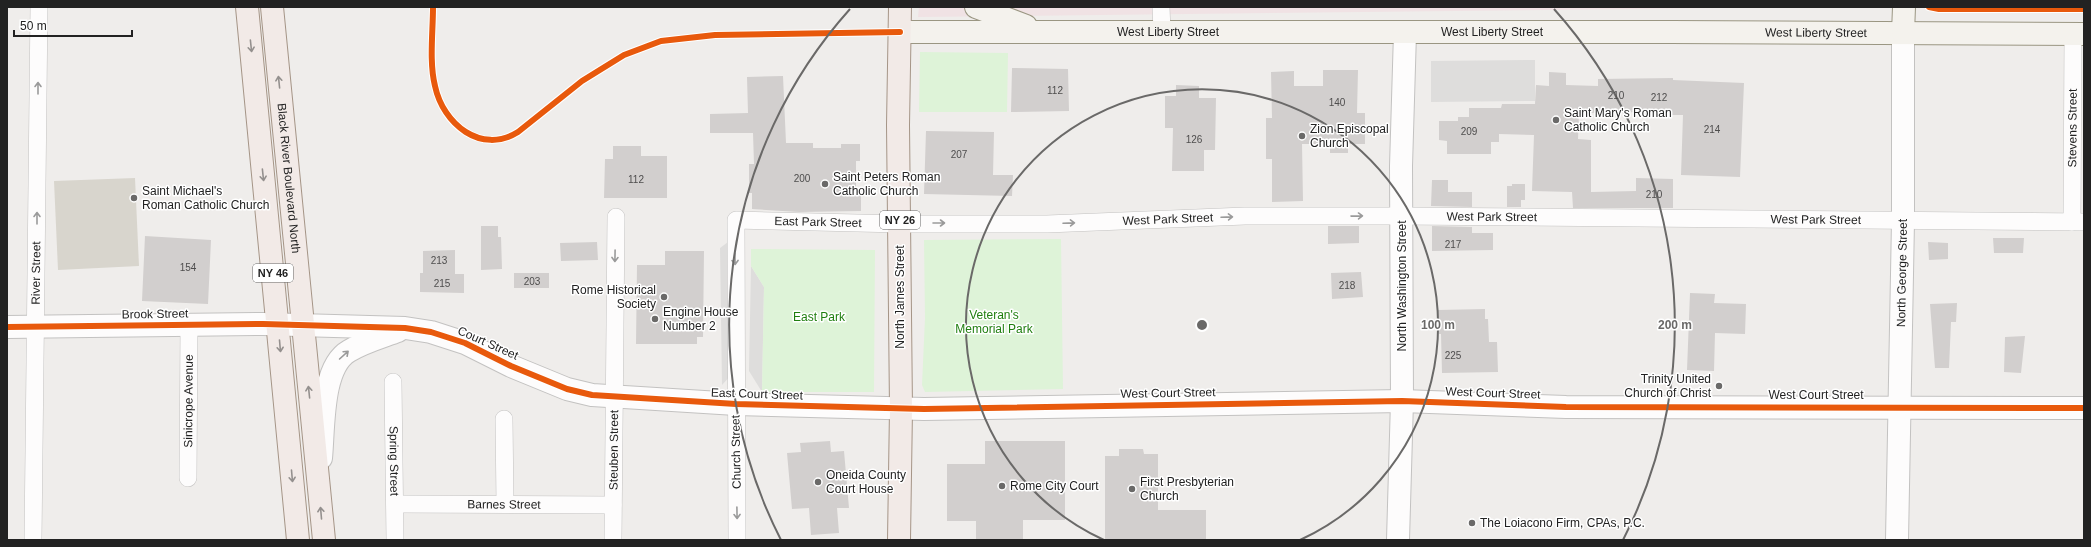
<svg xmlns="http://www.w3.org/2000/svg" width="2091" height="547" viewBox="0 0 2091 547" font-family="Helvetica,sans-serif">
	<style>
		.commercial { fill: #f0e2e4 }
		.religious { fill: #dedddc }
		.construction { fill: #d8d5cd }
		.park { fill: #def3d8 }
		.building { fill: #d2cfce }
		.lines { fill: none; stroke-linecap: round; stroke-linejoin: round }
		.minor-casing { stroke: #c3c2c1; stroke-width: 18 }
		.tertiary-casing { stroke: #c3c2c1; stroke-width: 24 }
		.secondary-casing { stroke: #9a9682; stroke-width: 24 }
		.primary-casing { stroke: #a59587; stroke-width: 24 }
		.minor { stroke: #fdfcfc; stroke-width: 17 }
		.tertiary { stroke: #fdfcfc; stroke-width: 22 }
		.secondary { stroke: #f4f2ed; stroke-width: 22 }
		.primary { stroke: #f2eae7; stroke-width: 22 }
		.cycleway-casing { stroke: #fff; stroke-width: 8 }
		.cycleway { stroke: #e8590c; stroke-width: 6 }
		.oneway { stroke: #94908e }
		.oneway2 { stroke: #9a9a9a }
		.ring { fill: none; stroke: #6a6968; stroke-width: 2 }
		.poi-dot { fill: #6a6968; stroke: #fff; stroke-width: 1.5 }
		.labels { text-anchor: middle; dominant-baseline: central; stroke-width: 3; stroke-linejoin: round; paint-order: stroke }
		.number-label { font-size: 10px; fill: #4e4d4d }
		.shield { fill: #fff; stroke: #646464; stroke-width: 1 }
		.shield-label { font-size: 11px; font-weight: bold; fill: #222 }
		.street-label { font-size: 12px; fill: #222; stroke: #fff }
		.poi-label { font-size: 12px; fill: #222; stroke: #fff; text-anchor: start }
		.park-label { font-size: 12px; fill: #207f10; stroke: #fff }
		.centre { fill: #6a6968; stroke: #fff; stroke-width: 2 }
		.ring-label { font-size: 12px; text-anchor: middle; font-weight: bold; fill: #6a6968; stroke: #fff; stroke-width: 3; stroke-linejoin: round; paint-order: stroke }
	</style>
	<rect width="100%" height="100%" fill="#efedeb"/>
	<path class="commercial" d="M919,7H1811L918,17Z"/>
	<path class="religious" d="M1535,60V101L1431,102V61Z
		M732,239L733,373L722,385L720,248Z
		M751,266L764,287L762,392L749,371Z"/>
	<path class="construction" d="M135,178L139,266L58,270L54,181Z"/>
	<path class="park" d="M920,52L1008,53L1007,112H919Z
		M1061,239L1063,389L925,392L922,385L925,318L924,240Z
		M751,249L875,250L874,392H762L764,287L751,266Z"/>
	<path class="building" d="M1012,68L1068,69L1069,111L1011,112Z
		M1323,70H1358L1357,113H1365V144H1348V153H1330V144H1302L1303,201L1272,202V159H1266V118H1272L1271,72L1294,71V86H1323Z
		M1549,72L1566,73V85L1598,86V79L1673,78V80L1744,83L1740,177L1681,175L1683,115H1645V112L1579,113L1578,139L1591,140V192L1636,191V178L1673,179V208H1573L1572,192L1532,191L1534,135L1499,134V142H1491V154H1447V141L1439,140V121H1458V117H1469V108H1501L1502,104H1535L1536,85L1549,86Z
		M783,76L786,143H813V148H841V144H860V161H856V194L861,193V211L799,212L752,209V193H749V164H754L753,133H710V114L748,113L747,77Z
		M1176,85L1199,86V98H1216L1215,150H1204V171H1172L1173,128H1165V96H1176Z
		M926,131L994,132L993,175H1013L1012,196L924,194Z
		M613,146H641V156H667V198H604L605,159H613Z
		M1432,180H1448V192H1472V207L1431,206Z
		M1512,184H1525V200H1521V207H1507V186H1512Z
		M481,226H498V237H501L502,269L481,270Z
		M1328,226H1359V243L1328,244Z
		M1432,226L1472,227V233H1493V250L1432,251Z
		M145,236L211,240L208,304L142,301Z
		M1993,238H2024L2023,253H1994Z
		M597,242L598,260L561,261L560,243Z
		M1928,242L1948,243V259L1929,260Z
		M455,250V274H464V293L420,292V273H423V251Z
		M665,251H704L703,337H697V344H636L637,265H665Z
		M1361,272L1363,297L1332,299L1331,273Z
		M514,273H549V288H514Z
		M1690,293L1715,294L1714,303L1746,304L1745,334L1715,333L1714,371L1687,370Z
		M1957,303L1956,322H1951L1949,368H1935L1930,304Z
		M1485,309V319H1488L1489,342H1497L1498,372L1442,373L1441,334H1439L1438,310Z
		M2025,336L2021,373L2004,372L2005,337Z
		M830,441L831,452L844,451L849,508H837L839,533L811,535L809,508L792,509L787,453L801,452L800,443Z
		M985,441H1065V520H1023V539L976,540V521H947V464H985Z
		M1119,449H1143L1144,454H1158V510H1206V540H1105V456H1119Z"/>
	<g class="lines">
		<defs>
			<g id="minor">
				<path d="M1161,7L1162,31"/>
				<path id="s1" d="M2072,222L2073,34"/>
				<path id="s2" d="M393,382L395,540"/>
				<path d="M504,419L505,504"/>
				<path id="s3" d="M188,478L189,325"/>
				<path id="s4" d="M395,504L613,505"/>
				<path id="s5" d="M33,540L39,7"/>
				<path id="s6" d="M613,540L616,217"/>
				<path id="s7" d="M737,540L736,220L900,224H1047L1245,216H1402L2084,222"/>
			</g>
			<g id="tertiary">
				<path d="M7,327L263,324L405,328L431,332L465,343L511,366L567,389L592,395L736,404L924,409L1402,401L1566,407L2084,408"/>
				<path d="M321,458C324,428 321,367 349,351C364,342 382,337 398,331"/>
				<path d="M1398,540L1402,401L1401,166L1405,33"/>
				<path id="s8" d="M1897,540L1903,221V33"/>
			</g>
			<g id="secondary">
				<path d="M976,7L1026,26"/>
				<path id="s9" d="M900,32H1670L2084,34"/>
				<path d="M1903,33L1904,7"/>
			</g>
			<g id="primary">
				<path d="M247,7L298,540"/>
				<path id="s10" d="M272,7L324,540"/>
				<path d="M899,540L901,409L898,125L900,7"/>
			</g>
		</defs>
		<use href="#minor" class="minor-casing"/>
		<use href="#tertiary" class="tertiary-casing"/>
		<use href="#secondary" class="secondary-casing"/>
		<use href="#primary" class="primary-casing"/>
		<use href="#minor" class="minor"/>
		<use href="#tertiary" class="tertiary"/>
		<use href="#secondary" class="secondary"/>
		<use href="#primary" class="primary"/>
		<defs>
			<path id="cycleway" d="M433,7C433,32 429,62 435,86C443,124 481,155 518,132L582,81L624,55L661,41L715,35L900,32
				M1929,7L1939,9H2084
				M7,327L263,324L405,328L431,332L465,343L511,366L567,389L592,395L736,404L924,409L1402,401L1566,407L2084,408"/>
		</defs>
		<use href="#cycleway" class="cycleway-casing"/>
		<use href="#cycleway" class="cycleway"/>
	</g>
	<defs><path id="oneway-shaft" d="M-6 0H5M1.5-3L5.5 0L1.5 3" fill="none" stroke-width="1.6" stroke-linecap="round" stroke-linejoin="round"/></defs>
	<g class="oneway">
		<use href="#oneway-shaft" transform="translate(251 46) rotate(84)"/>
		<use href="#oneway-shaft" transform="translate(279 82) rotate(-96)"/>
		<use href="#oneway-shaft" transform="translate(263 175) rotate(84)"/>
		<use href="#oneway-shaft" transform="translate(280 346) rotate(85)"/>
		<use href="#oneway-shaft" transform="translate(309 392) rotate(-96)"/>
		<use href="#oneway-shaft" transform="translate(292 476) rotate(85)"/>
		<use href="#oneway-shaft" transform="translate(321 513) rotate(-95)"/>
	</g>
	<g class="oneway2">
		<use href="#oneway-shaft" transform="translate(38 88) rotate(-90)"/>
		<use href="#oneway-shaft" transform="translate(1357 216) rotate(-1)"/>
		<use href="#oneway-shaft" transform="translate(1227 217) rotate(-2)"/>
		<use href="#oneway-shaft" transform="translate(37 218) rotate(-90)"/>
		<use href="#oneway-shaft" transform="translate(939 223)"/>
		<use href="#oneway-shaft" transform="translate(1069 223) rotate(-2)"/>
		<use href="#oneway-shaft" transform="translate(615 256) rotate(91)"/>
		<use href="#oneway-shaft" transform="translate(735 259) rotate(89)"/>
		<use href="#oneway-shaft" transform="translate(344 355) rotate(-42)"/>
		<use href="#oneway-shaft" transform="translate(737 513) rotate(89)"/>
	</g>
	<g class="ring">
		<path d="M1104 540A236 236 0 1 1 1300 540"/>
		<path d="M781 540A473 473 0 0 1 850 9M1554 9A473 473 0 0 1 1623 540"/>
	</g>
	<g class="poi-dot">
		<circle cx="1556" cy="120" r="4"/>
		<circle cx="1302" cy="136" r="4"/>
		<circle cx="825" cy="184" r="4"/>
		<circle cx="134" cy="198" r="4"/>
		<circle cx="664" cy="297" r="4"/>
		<circle cx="655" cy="319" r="4"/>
		<circle cx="1719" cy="386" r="4"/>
		<circle cx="818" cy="482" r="4"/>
		<circle cx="1002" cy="486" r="4"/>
		<circle cx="1132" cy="489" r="4"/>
		<circle cx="1472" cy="523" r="4"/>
	</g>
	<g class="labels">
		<g class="number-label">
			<text x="1055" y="90">112</text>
			<text x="1616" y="95">210</text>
			<text x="1659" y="97">212</text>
			<text x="1337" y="102">140</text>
			<text x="1712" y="129">214</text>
			<text x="1469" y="131">209</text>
			<text x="1194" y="139">126</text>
			<text x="959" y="154">207</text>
			<text x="802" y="178">200</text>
			<text x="636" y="179">112</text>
			<text x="1654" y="194">210</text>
			<text x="1453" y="244">217</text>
			<text x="439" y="260">213</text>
			<text x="188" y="267">154</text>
			<text x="532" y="281">203</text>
			<text x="442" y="283">215</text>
			<text x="1347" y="285">218</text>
			<text x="1453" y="355">225</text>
		</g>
		<g class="shield">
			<rect x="880" y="211" width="40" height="18" rx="3"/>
			<rect x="253" y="264" width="40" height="18" rx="3"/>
		</g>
		<g class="shield-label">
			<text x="900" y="220">NY 26</text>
			<text x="273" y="273">NY 46</text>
		</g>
		<g class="street-label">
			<text stroke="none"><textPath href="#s9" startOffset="268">West Liberty Street</textPath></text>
			<text stroke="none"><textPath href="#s9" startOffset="592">West Liberty Street</textPath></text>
			<text stroke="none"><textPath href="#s9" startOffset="916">West Liberty Street</textPath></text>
			<text stroke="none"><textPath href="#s1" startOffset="94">Stevens Street</textPath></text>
			<text stroke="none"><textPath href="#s10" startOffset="172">Black River Boulevard North</textPath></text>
			<text stroke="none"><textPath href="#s7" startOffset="1076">West Park Street</textPath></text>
			<text stroke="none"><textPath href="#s7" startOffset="752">West Park Street</textPath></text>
			<text stroke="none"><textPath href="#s7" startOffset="1400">West Park Street</textPath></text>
			<text stroke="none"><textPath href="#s7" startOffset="402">East Park Street</textPath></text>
			<text stroke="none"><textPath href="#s5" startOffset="267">River Street</textPath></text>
			<text stroke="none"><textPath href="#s8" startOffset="267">North George Street</textPath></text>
			<text transform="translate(1402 286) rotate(-90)">North Washington Street</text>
			<text transform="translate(900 297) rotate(-90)">North James Street</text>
			<text transform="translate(155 314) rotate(-1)">Brook Street</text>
			<text transform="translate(488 343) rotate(24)">Court Street</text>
			<text transform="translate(1168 393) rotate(-1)">West Court Street</text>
			<text transform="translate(1493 393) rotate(2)">West Court Street</text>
			<text transform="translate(757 394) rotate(2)">East Court Street</text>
			<text x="1816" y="395">West Court Street</text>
			<text stroke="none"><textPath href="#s3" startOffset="77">Sinicrope Avenue</textPath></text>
			<text stroke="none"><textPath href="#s6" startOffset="90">Steuben Street</textPath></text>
			<text transform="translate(736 452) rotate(-91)">Church Street</text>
			<text stroke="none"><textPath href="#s2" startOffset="79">Spring Street</textPath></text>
			<text stroke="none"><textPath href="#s4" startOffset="109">Barnes Street</textPath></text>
		</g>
		<g class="poi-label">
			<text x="1564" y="113">Saint Mary's Roman<tspan x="1564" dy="14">Catholic Church</tspan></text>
			<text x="1310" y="129">Zion Episcopal<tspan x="1310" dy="14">Church</tspan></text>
			<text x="833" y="177">Saint Peters Roman<tspan x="833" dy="14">Catholic Church</tspan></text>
			<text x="142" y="191">Saint Michael's<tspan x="142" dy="14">Roman Catholic Church</tspan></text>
			<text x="656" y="290" text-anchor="end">Rome Historical<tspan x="656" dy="14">Society</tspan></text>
			<text x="663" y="312">Engine House<tspan x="663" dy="14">Number 2</tspan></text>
			<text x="1711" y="379" text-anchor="end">Trinity United<tspan x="1711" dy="14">Church of Christ</tspan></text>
			<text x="826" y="475">Oneida County<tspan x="826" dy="14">Court House</tspan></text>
			<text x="1140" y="482">First Presbyterian<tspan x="1140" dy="14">Church</tspan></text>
			<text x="1010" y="486">Rome City Court</text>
			<text x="1480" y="523">The Loiacono Firm, CPAs, P.C.</text>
		</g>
		<g class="park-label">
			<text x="994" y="315">Veteran's<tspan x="994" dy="14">Memorial Park</tspan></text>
			<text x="819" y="317">East Park</text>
		</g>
	</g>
	<circle cx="1202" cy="325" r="6" class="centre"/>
	<g class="ring-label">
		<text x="1438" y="329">100 m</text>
		<text x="1675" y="329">200 m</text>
	</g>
	<rect width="2091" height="547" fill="none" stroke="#222222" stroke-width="16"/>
	<path d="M14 30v6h118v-6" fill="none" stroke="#222222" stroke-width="2"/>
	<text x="20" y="30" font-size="12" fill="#222222" stroke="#ffffff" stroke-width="3" paint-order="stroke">50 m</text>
</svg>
